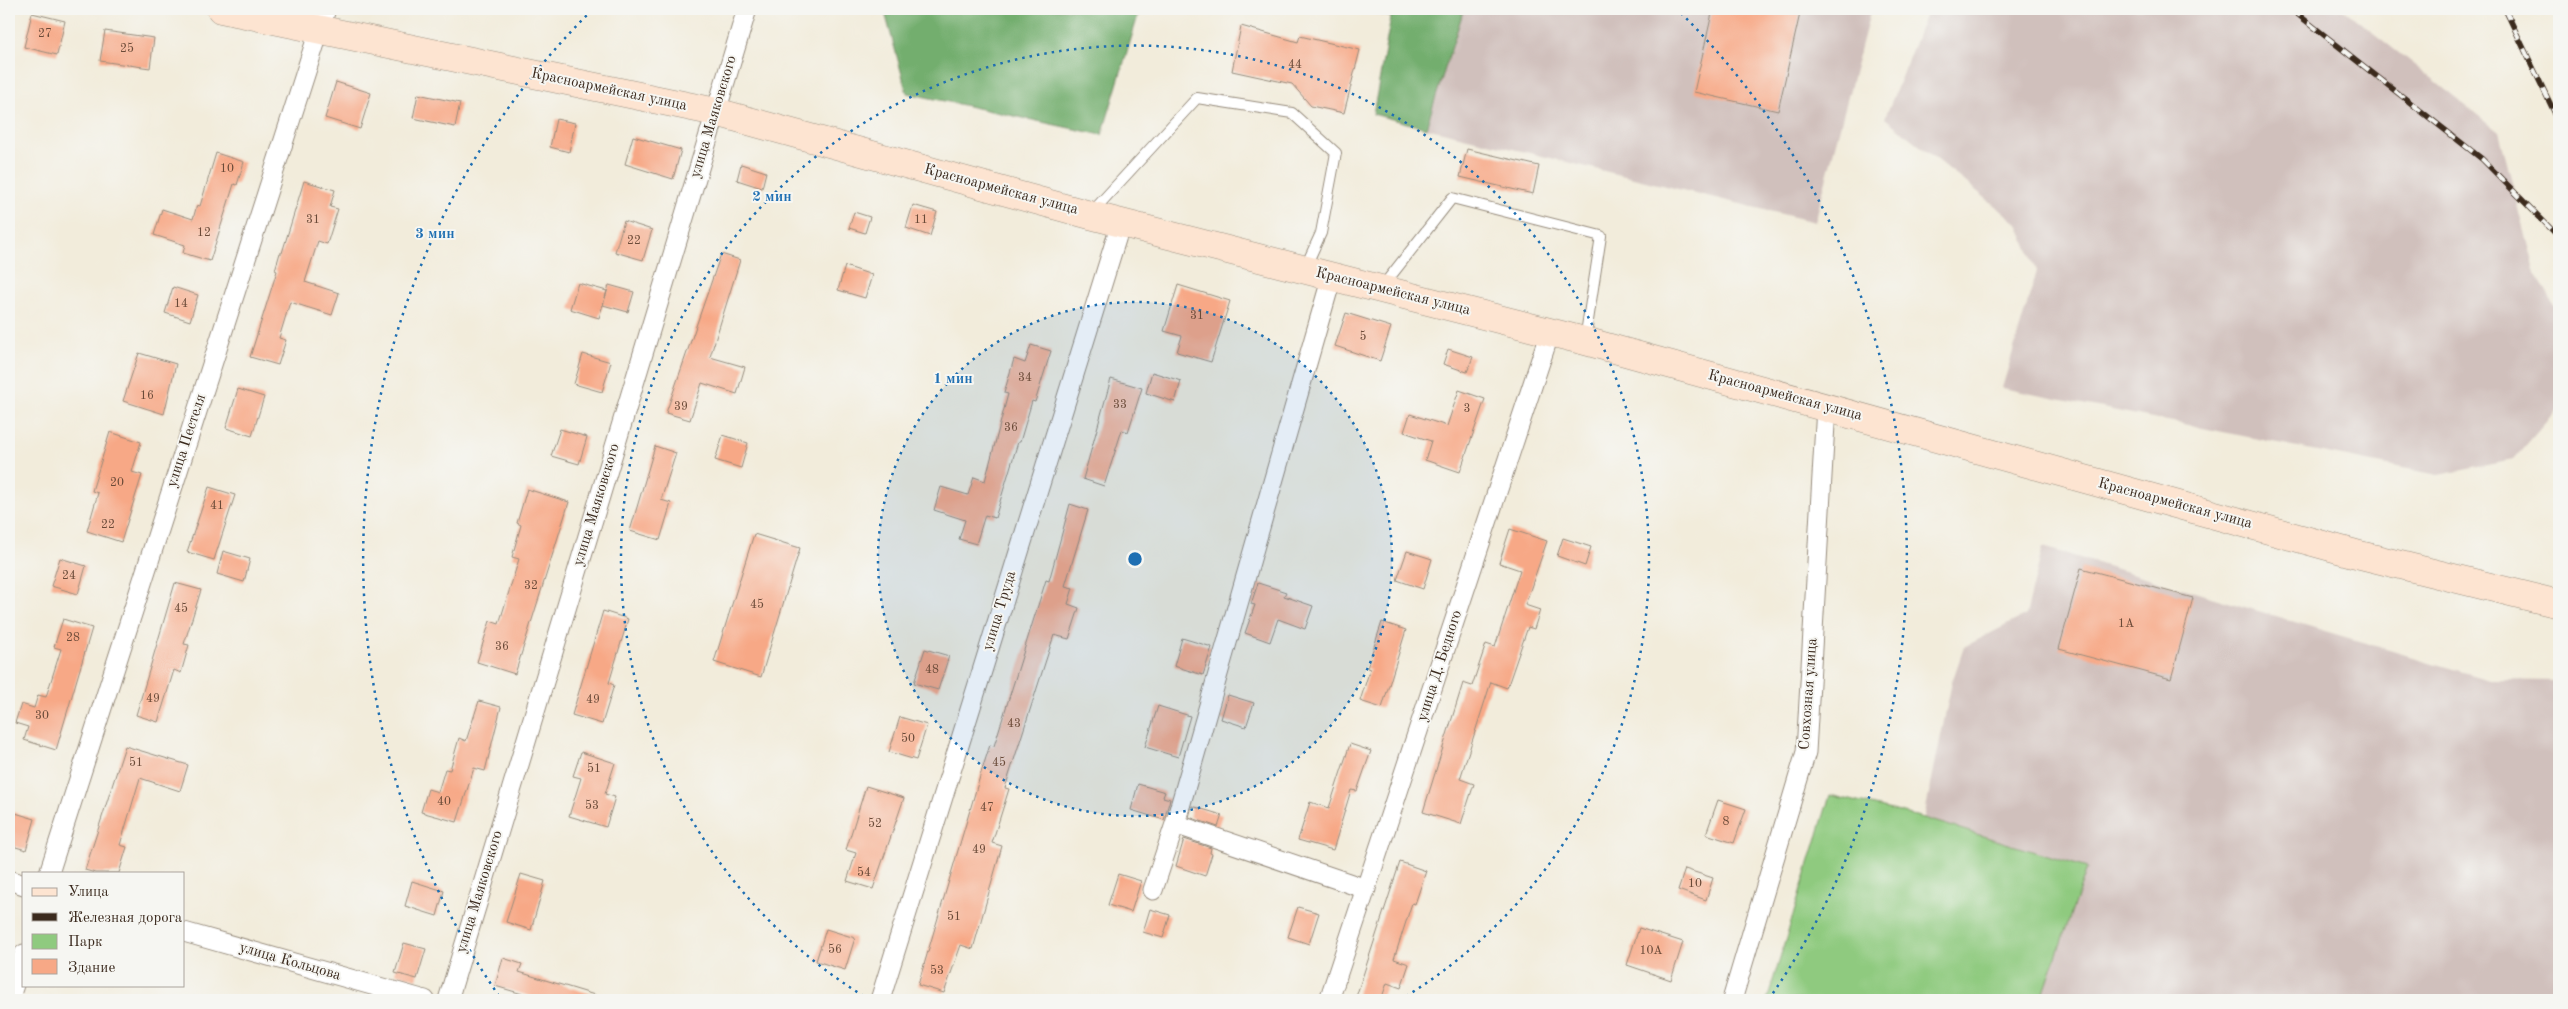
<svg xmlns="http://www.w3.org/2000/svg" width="2568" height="1009" viewBox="0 0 2568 1009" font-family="'Old Standard TT',serif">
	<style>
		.industrial { fill: #d0c0bc }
		.green { fill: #8fca7f; stroke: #657a4e }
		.forest { fill: #73ae6e; stroke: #576c46 }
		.building { fill: #f7a886 }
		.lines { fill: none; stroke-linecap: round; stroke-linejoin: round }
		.lane-casing { stroke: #968b7c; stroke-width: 12 }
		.street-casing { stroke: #968b7c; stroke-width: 21 }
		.secondary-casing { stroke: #968b7c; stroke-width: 29 }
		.lane { stroke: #fff; stroke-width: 10 }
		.street { stroke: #fff; stroke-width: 19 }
		.secondary { stroke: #fde4d1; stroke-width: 28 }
		.rail-casing { stroke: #3b2a1e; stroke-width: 5.5 }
		.rail { stroke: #f6f6f2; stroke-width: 4; stroke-dasharray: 11; stroke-linecap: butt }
		.ring { fill: none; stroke: #1f6fb2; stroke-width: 2.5; stroke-dasharray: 2.5 5 }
		.labels { text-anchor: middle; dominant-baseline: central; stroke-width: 4; stroke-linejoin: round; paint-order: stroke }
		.number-label { font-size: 12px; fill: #6a4a38 }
		.street-label { font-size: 15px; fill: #3b2a1e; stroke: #f6f6f2 }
		.centre { fill: #1f6fb2; stroke: #f6f6f2; stroke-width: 2.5 }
		.ring-label { font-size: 15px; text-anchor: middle; font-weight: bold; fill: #1f6fb2; stroke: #f6f6f2; stroke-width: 4; stroke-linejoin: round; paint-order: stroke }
	</style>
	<rect width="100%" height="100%" fill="#f6f6f2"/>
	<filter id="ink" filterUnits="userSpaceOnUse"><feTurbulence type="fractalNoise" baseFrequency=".02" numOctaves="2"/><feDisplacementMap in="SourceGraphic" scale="10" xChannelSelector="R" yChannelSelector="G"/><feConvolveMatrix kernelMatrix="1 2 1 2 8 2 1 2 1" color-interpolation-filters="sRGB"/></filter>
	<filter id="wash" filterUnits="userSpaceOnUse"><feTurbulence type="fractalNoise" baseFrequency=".0096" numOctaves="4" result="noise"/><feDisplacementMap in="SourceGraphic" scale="20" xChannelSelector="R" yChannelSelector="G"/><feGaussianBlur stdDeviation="1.12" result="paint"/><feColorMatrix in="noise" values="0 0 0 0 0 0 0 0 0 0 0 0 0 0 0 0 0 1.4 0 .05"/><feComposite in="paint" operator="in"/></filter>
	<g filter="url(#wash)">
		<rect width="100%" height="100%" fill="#f2ecdb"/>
		<path class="industrial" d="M1464,9H1871L1815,222L1426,128Z
			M1928,9H2343L2499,132L2536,274L2559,313V407L2513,460L2438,475L2002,388L2037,271L2018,224L1885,118Z
			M2043,547L2490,680L2559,681V1000H2041L2087,868L1924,818L1952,682L1964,647L2026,615Z"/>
		<path class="green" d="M1830,795L1924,818L2087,868L2041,1000H1767Z"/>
		<path class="forest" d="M884,9H1140L1102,135L907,93Z
			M1359,9H1464L1426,128L1373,114L1391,17Z"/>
		<g id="blocks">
			<path class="building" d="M1713,9H1801L1778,111L1694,92Z
				M32,13L65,21L57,55L24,47Z
				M1241,26L1298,42L1300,36L1360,50L1344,113L1311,106L1292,84L1232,71Z
				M105,31L154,38L150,68L100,61Z
				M336,82L371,93L360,129L325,118Z
				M418,94L460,103L455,127L413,118Z
				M556,119L575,123L569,152L550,147Z
				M633,136L681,150L673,179L625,164Z
				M1467,149L1539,166L1533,194L1460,177Z
				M216,153L244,162L237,185L234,184L210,261L183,253L185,245L154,235L162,209L193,219L197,205L200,206Z
				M741,164L766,172L762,188L737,180Z
				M304,181L335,190L330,207L338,209L327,244L318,241L305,282L339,293L332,315L290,302L279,338L286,340L278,365L250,357L277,271L275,270L280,253H282Z
				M913,205L937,212L930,236L906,228Z
				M854,212L870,217L865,233L849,228Z
				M624,221L652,230L643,260L615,252Z
				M721,254L740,260L710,357L745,367L737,394L702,383L690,420L666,413Z
				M845,266L872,275L865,298L838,290Z
				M578,283L607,291L599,318L570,309Z
				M609,285L634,292L628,312L603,305Z
				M1178,285L1230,301L1211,362L1177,352L1182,336L1164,331Z
				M173,287L198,295L190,321L165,313Z
				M1346,313L1391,327L1380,361L1335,346Z
				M1031,345L1051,351L1035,402L1032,401L1020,442H1018L995,518L985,515L976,544L959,539L965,520L934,510L941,487L968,495L974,477L985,481L1008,394L1004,393L1014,359L1025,363Z
				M1448,349L1473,357L1467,372L1443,364Z
				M139,353L176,364L164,414L123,401Z
				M583,354L611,362L602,392L574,384Z
				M1152,372L1181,381L1175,402L1146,393Z
				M1111,379L1142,388L1128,432L1122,430L1104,486L1083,479Z
				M238,389L264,397L252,436L226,428Z
				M1459,390L1485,399L1460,472L1425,460L1431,441L1404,432L1410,414L1447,426Z
				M560,429L587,437L579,464L551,456Z
				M110,432L141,442L132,472L142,475L121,542L87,531L98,493L92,491Z
				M723,435L748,443L741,468L715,460Z
				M655,446L676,453L661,500L671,503L660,540L630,531Z
				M209,487L235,495L214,560L187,552Z
				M527,489L569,502L515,674L477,662L490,621L499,624L519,559L512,557L521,525L517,523Z
				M1070,504L1088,510L1065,586L1073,588L1068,604L1079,608L1069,639L1054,635L1005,788L1009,789L992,843L1002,846L973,949L961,945L944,993L918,985L981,773L990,745L994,746L1046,580L1049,581Z
				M1510,529L1547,541L1525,605L1540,610L1534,629L1528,627L1507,688L1491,682L1460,779L1474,784L1461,824L1423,812L1463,683L1472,686L1486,644L1495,647L1520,570L1499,563Z
				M754,534L800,548L761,677L714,662Z
				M1563,538L1591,547L1585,566L1557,556Z
				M223,551L250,559L244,582L217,574Z
				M1407,551L1432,559L1423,589L1397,580Z
				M60,558L86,566L78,594L51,586Z
				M2081,568L2193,598L2171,679L2059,649Z
				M175,583L201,590L184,644L189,645L181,673L174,670L158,722L136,715Z
				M1258,583L1286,592L1284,596L1313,606L1305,629L1278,619L1270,642L1245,633L1255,605L1251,604Z
				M603,611L628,619L609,683L614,685L602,724L572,715Z
				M63,619L92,628L56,750L24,740L28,727L15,723L21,704L34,708L38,695L46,697L61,649L54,647Z
				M1382,622L1406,630L1382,708L1360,701L1370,669L1367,668Z
				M1182,638L1212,647L1203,675L1174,666Z
				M925,649L949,656L938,690L914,683Z
				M1228,695L1254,703L1246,727L1221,719Z
				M479,701L501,707L485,771L474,768L457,822L421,812L428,789L438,792L445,769L450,770L459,738L466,741Z
				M1158,706L1190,716L1178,757L1145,747Z
				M900,717L927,725L916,760L889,752Z
				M1350,744L1371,751L1357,791L1351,790L1333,850L1298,840L1310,802L1329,808Z
				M125,746L188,765L180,791L140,778L120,845L127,847L119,873H95L85,870Z
				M581,752L615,763L605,794L615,797L606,827L569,816L581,778L573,776Z
				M1138,784L1165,792L1163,797L1170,799L1164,820L1131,810Z
				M866,786L904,798L873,889L847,881L856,853L846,850Z
				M1718,800L1746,809L1734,843L1706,834Z
				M1192,806L1222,815L1218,827L1189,817Z
				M9,811L35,819L26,850L9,845Z
				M1184,839L1211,848L1210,853L1212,854L1205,876L1176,866Z
				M1400,862L1426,871L1415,904L1412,903L1394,959L1409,964L1401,988L1387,983L1381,1000H1355Z
				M1685,869L1713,878L1706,900L1678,890Z
				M521,874L545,881L531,930L506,922Z
				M1118,874L1141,881L1131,912L1108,905Z
				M412,881L444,891L437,916L405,906Z
				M1298,907L1319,913L1309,944L1288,937Z
				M1150,909L1170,915L1163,938L1143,932Z
				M1639,928L1683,942L1671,980L1627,965Z
				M826,929L855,938L845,970L816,961Z
				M404,943L426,949L417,979L395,973Z
				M503,958L522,964L519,972L598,996L597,1000H543L495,986Z"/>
		</g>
	</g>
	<g filter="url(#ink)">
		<use href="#blocks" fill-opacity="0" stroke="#968b7c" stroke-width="1"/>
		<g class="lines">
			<defs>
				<path id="lane" d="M1092,212L1197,98L1292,113L1336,153L1321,233L1305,268
					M1382,287L1452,198L1601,236L1585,340"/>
				<path id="street" d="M1175,824L1366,889
					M49,873L326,9
					M9,880L24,885
					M1153,890L1175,824L1332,276
					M184,932L425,1000
					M9,1000L24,954
					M448,1000L747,9
					M880,1000L1121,223
					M1329,1000L1550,332
					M1732,1000L1806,752L1826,407"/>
				<path id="secondary" d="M221,9L716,112L1090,215L1585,341L2356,554L2559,604"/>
			</defs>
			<use href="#lane" class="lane-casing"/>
			<use href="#street" class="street-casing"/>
			<use href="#secondary" class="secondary-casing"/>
			<use href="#lane" class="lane"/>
			<use href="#street" class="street"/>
			<use href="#secondary" class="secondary"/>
			<defs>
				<path id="rail" d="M2291,9L2482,159L2559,237
					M2505,9L2559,122"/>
			</defs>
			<use href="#rail" class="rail-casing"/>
			<use href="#rail" class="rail"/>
		</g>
	</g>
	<circle cx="1135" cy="559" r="257" fill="#1f6fb2" fill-opacity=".12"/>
	<g class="ring">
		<circle cx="1135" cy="559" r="257"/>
		<path d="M870 1000A514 514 0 1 1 1400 1000"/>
		<path d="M499 996A772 772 0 0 1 589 13M1681 13A772 772 0 0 1 1771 996"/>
	</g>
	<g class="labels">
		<g class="number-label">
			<text x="45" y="34">27</text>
			<text x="127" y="49">25</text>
			<text x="1295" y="65">44</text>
			<text x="227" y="169">10</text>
			<text x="313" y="220">31</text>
			<text x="921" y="220">11</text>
			<text x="204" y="233">12</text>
			<text x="634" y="241">22</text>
			<text x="181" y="304">14</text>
			<text x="1197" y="316">31</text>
			<text x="1363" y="337">5</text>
			<text x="1025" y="378">34</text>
			<text x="147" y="396">16</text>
			<text x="1120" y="405">33</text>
			<text x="681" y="407">39</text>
			<text x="1467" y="409">3</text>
			<text x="1011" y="428">36</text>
			<text x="117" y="483">20</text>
			<text x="217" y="506">41</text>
			<text x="108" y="525">22</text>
			<text x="69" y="576">24</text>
			<text x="531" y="586">32</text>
			<text x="757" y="605">45</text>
			<text x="181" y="609">45</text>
			<text x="2126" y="624">1А</text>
			<text x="73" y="638">28</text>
			<text x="502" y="647">36</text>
			<text x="932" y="670">48</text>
			<text x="153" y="699">49</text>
			<text x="593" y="700">49</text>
			<text x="42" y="716">30</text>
			<text x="1014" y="724">43</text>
			<text x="908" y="739">50</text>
			<text x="136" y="763">51</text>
			<text x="999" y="763">45</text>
			<text x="594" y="769">51</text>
			<text x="444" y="802">40</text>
			<text x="592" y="806">53</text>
			<text x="987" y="808">47</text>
			<text x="1726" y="822">8</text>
			<text x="875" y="824">52</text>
			<text x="979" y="850">49</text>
			<text x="864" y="873">54</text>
			<text x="1695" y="884">10</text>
			<text x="954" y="917">51</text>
			<text x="835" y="950">56</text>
			<text x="1651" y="951">10А</text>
			<text x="937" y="971">53</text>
		</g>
		<g class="street-label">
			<text transform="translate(609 90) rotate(12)">Красноармейская улица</text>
			<text transform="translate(714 117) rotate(-73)">улица Маяковского</text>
			<text transform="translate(1001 190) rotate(15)">Красноармейская улица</text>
			<text transform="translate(1393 292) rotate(14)">Красноармейская улица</text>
			<text transform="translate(1785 396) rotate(15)">Красноармейская улица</text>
			<text transform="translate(187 441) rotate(-72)">улица Пестеля</text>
			<text transform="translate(2175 504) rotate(15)">Красноармейская улица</text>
			<text transform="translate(597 505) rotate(-73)">улица Маяковского</text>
			<text transform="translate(1000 611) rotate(-73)">улица Труда</text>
			<text transform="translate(1440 666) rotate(-72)">улица Д. Бедного</text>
			<text transform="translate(1809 694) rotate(-86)">Совхозная улица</text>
			<text transform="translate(480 892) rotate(-73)">улица Маяковского</text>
			<text transform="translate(290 962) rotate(16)">улица Кольцова</text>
		</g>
	</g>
	<circle cx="1135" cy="559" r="8" class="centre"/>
	<g class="ring-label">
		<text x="772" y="201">2 мин</text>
		<text x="435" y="238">3 мин</text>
		<text x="953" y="383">1 мин</text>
	</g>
	<rect width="2568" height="1009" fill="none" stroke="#f6f6f2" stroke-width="30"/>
	<rect x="22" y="872" width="162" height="115" fill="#f6f6f2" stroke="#aba49d"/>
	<rect x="32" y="888" width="25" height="8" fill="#fde4d1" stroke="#aba49d"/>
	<text x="68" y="896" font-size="15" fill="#3b2a1e">Улица</text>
	<rect x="32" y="913" width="25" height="8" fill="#3b2a1e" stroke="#aba49d"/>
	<text x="68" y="922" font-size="15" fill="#3b2a1e">Железная дорога</text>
	<rect x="32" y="934" width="25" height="15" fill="#8fca7f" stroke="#aba49d"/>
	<text x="68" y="946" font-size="15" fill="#3b2a1e">Парк</text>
	<rect x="32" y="959" width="25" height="15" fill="#f7a886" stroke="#aba49d"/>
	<text x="68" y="972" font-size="15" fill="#3b2a1e">Здание</text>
</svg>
